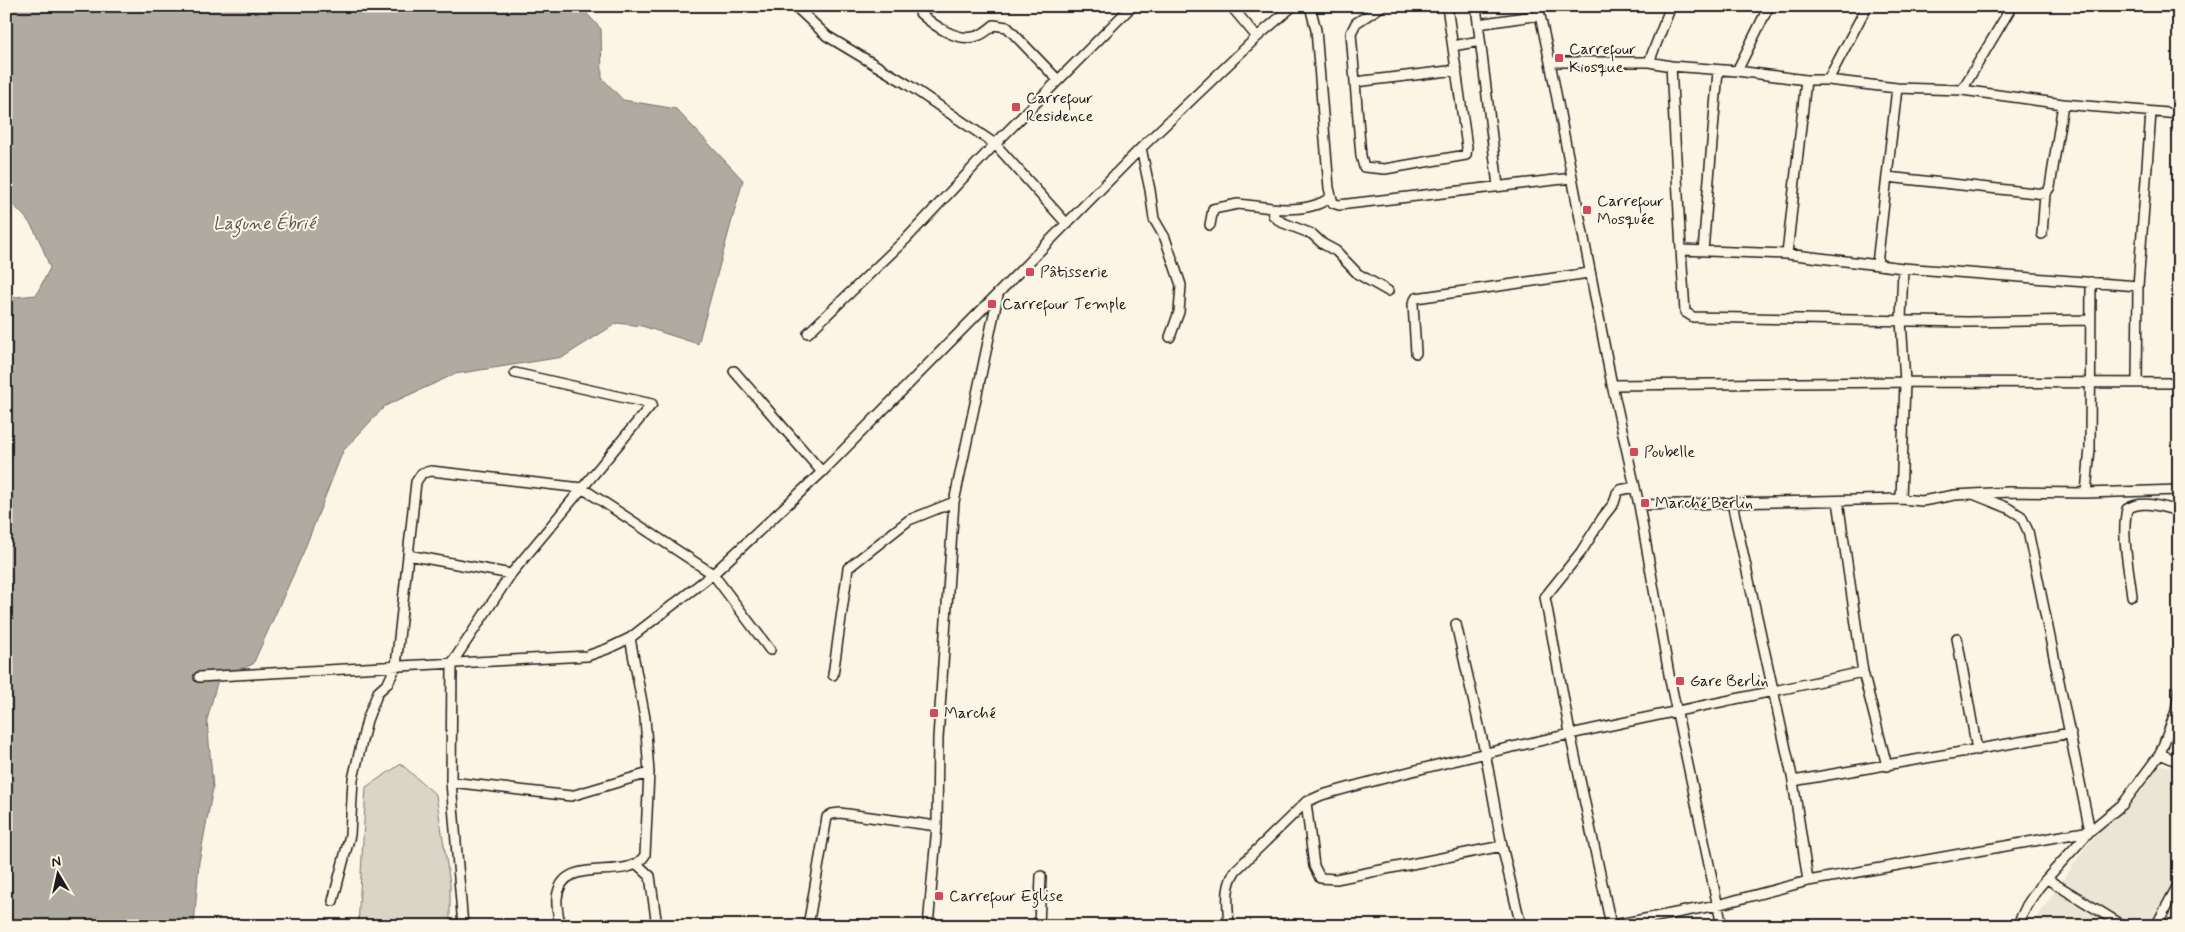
<svg xmlns="http://www.w3.org/2000/svg" width="2185" height="932" viewBox="0 0 2185 932" font-family="Mynerve,sans-serif">
	<style>
		.built { fill: #ebe5d6 }
		.green { fill: #dbd5c8; stroke: #7c7872 }
		.water { fill: #b0aba1; stroke: #75726c }
		.lines { fill: none; stroke-linecap: round; stroke-linejoin: round }
		.minor-casing { stroke: #1c1c1c; stroke-width: 12 }
		.minor { stroke: #fcf5e5; stroke-width: 9 }
		.poi-dot { fill: #d1495b; stroke: #fcf5e5; stroke-width: 2 }
		.labels { text-anchor: middle; dominant-baseline: central; stroke-width: 4; stroke-linejoin: round; paint-order: stroke }
		.poi-label { font-size: 16px; fill: #1c1c1c; stroke: #fcf5e5; text-anchor: start }
		.water-label { font-size: 18px; font-style: italic; fill: #575551; stroke: #fcf5e5 }
	</style>
	<rect width="100%" height="100%" fill="#fcf5e5"/>
	<filter id="ink" filterUnits="userSpaceOnUse"><feTurbulence type="fractalNoise" baseFrequency=".02" numOctaves="2"/><feDisplacementMap in="SourceGraphic" scale="10" xChannelSelector="R" yChannelSelector="G"/><feConvolveMatrix kernelMatrix="1 2 1 2 8 2 1 2 1" color-interpolation-filters="sRGB"/></filter>
	<g filter="url(#ink)">
		<path class="built" d="M2158,764L2179,768V926H2031L2084,849Z"/>
		<path class="green" d="M401,764L436,795L450,884V926H358L366,787Z"/>
		<path class="water" d="M6,6H580L601,29L602,78L623,100L676,109L743,180L698,344L642,326L617,323L563,357L455,374L385,406L343,451L303,553L253,664L218,679L207,720L213,788L199,862L194,926H6V298L36,295L50,268C39,238 33,219 6,200Z"/>
		<g class="lines">
			<defs>
				<path id="minor" d="M795,6L827,36L907,84L995,144L1067,224
					M1231,6L1257,37
					M1310,6L1316,30L1329,188L1333,203L1339,205L1572,178
					M1382,6L1356,23L1351,33L1361,156L1364,167L1385,169L1466,155L1467,147L1447,6
					M1476,6L1498,186
					M1538,6L1550,62L1612,385L1639,505L1670,680L1722,926
					M920,13C933,25 958,43 977,36C984,34 989,29 994,25L1007,27L1058,80
					M1478,24L1540,15
					M1453,46L1480,41
					M1550,62H1649L1671,66L1737,71L1806,80H1828L1897,88L1962,90L2063,104L2179,114
					M1649,62L1671,6
					M1671,66L1681,250L1787,254L1903,268L2138,286
					M1737,71L1769,6
					M1828,80L1867,6
					M1355,82L1457,70
					M1962,90L2012,6
					M1141,148L1150,190L1154,219L1165,238L1181,285L1179,312L1170,337
					M1887,177L2045,194L2050,187L2063,104
					M1331,197C1315,209 1291,210 1272,208L1273,215L1281,222L1312,234L1323,244L1336,251L1358,274L1388,291
					M1210,225L1213,209L1238,204L1272,208
					M2042,234L2045,194
					M1681,250L1685,312L1693,317L1968,322L2090,320
					M1703,251L1718,71
					M1787,254L1806,80
					M1877,264L1897,88
					M808,333L907,238L995,144L1132,6
					M1416,353L1413,304L1416,298L1589,273
					M734,371L822,472
					M2137,383L2138,286L2151,113
					M1612,385L1905,382L2179,383
					M2086,493L2090,448L2091,282
					M1901,499L1905,382L1901,320L1903,268
					M1838,501L1863,672L1887,766
					M1732,503L1793,781L1808,881
					M1639,505L1901,499L1922,501L1955,495L2009,492L2086,493L2179,490
					M408,555L511,574
					M2132,596C2129,569 2121,536 2127,509C2142,499 2162,507 2179,511
					M1456,624L1485,752L1502,846L1521,926
					M1957,638L1977,750
					M833,675L848,568L909,520L954,502
					M199,677L587,656L607,649L630,638L713,574L822,472L1141,148L1257,37L1293,6
					M2160,754L2179,762
					M1793,781L2071,733
					M451,782L571,796L649,773
					M1306,802L1314,866L1320,878L1336,879L1502,846
					M637,864L650,876L657,926
					M2047,879L2124,926
					M333,901L350,835L353,779L367,720L378,692L388,683L396,666L416,482L422,473L431,471L582,488L713,574L770,650
					M1611,925L1570,733L1545,597L1581,552L1603,517L1614,503L1617,493L1620,490L1635,487
					M463,926L451,782L452,663L511,574L652,404L515,373
					M560,926C559,917 556,907 557,898C562,851 628,885 645,855L649,773L645,718L630,638
					M808,926L827,817L832,814L840,813L937,826
					M928,926L937,826L938,738L954,502L998,295
					M1039,926L1041,876
					M1229,926C1228,905 1224,887 1236,870L1306,802L1322,795C1500,745 1682,711 1863,672
					M1609,926L1717,905L1808,881L2090,831L2028,531L2021,516L2008,508L1973,494
					M2017,926L2027,905L2039,887L2090,831L2123,804L2160,754L2176,711L2179,690
					M2156,926L2179,883"/>
			</defs>
			<use href="#minor" class="minor-casing"/>
			<use href="#minor" class="minor"/>
		</g>
	</g>
	<g class="poi-dot">
		<rect x="1554" y="53" width="10" height="10" rx="2.5"/>
		<rect x="1011" y="102" width="10" height="10" rx="2.5"/>
		<rect x="1582" y="205" width="10" height="10" rx="2.5"/>
		<rect x="1025" y="267" width="10" height="10" rx="2.5"/>
		<rect x="987" y="299" width="10" height="10" rx="2.5"/>
		<rect x="1629" y="447" width="10" height="10" rx="2.5"/>
		<rect x="1640" y="498" width="10" height="10" rx="2.5"/>
		<rect x="1675" y="676" width="10" height="10" rx="2.5"/>
		<rect x="929" y="708" width="10" height="10" rx="2.5"/>
		<rect x="934" y="891" width="10" height="10" rx="2.5"/>
	</g>
	<g class="labels">
		<g class="poi-label">
			<text x="1569" y="49">Carrefour<tspan x="1569" dy="18">Kiosque</tspan></text>
			<text x="1026" y="98">Carrefour<tspan x="1026" dy="18">Residence</tspan></text>
			<text x="1597" y="201">Carrefour<tspan x="1597" dy="18">Mosquée</tspan></text>
			<text x="1040" y="272">Pâtisserie</text>
			<text x="1002" y="304">Carrefour Temple</text>
			<text x="1644" y="452">Poubelle</text>
			<text x="1655" y="503">Marché Berlin</text>
			<text x="1690" y="681">Gare Berlin</text>
			<text x="944" y="713">Marché</text>
			<text x="949" y="896">Carrefour Eglise</text>
		</g>
		<g class="water-label">
			<text x="264" y="224">Lagune Ébrié</text>
		</g>
	</g>
	<rect width="2185" height="932" fill="none" stroke="#fcf5e5" stroke-width="25"/>
	<rect x="12" y="12" width="2160" height="907" fill="none" stroke="#1c1c1c" stroke-width="2" filter="url(#ink)"/>
	<g transform="translate(58 874) rotate(351)" stroke="#fcf5e5" stroke-width="4" paint-order="stroke">
	<path d="M0-4L9 19L0 12L-9 19Z" fill="#1c1c1c"/>
	<text y="-8" font-size="14" font-weight="bold" text-anchor="middle" fill="#1c1c1c">N</text>
	</g>
</svg>
